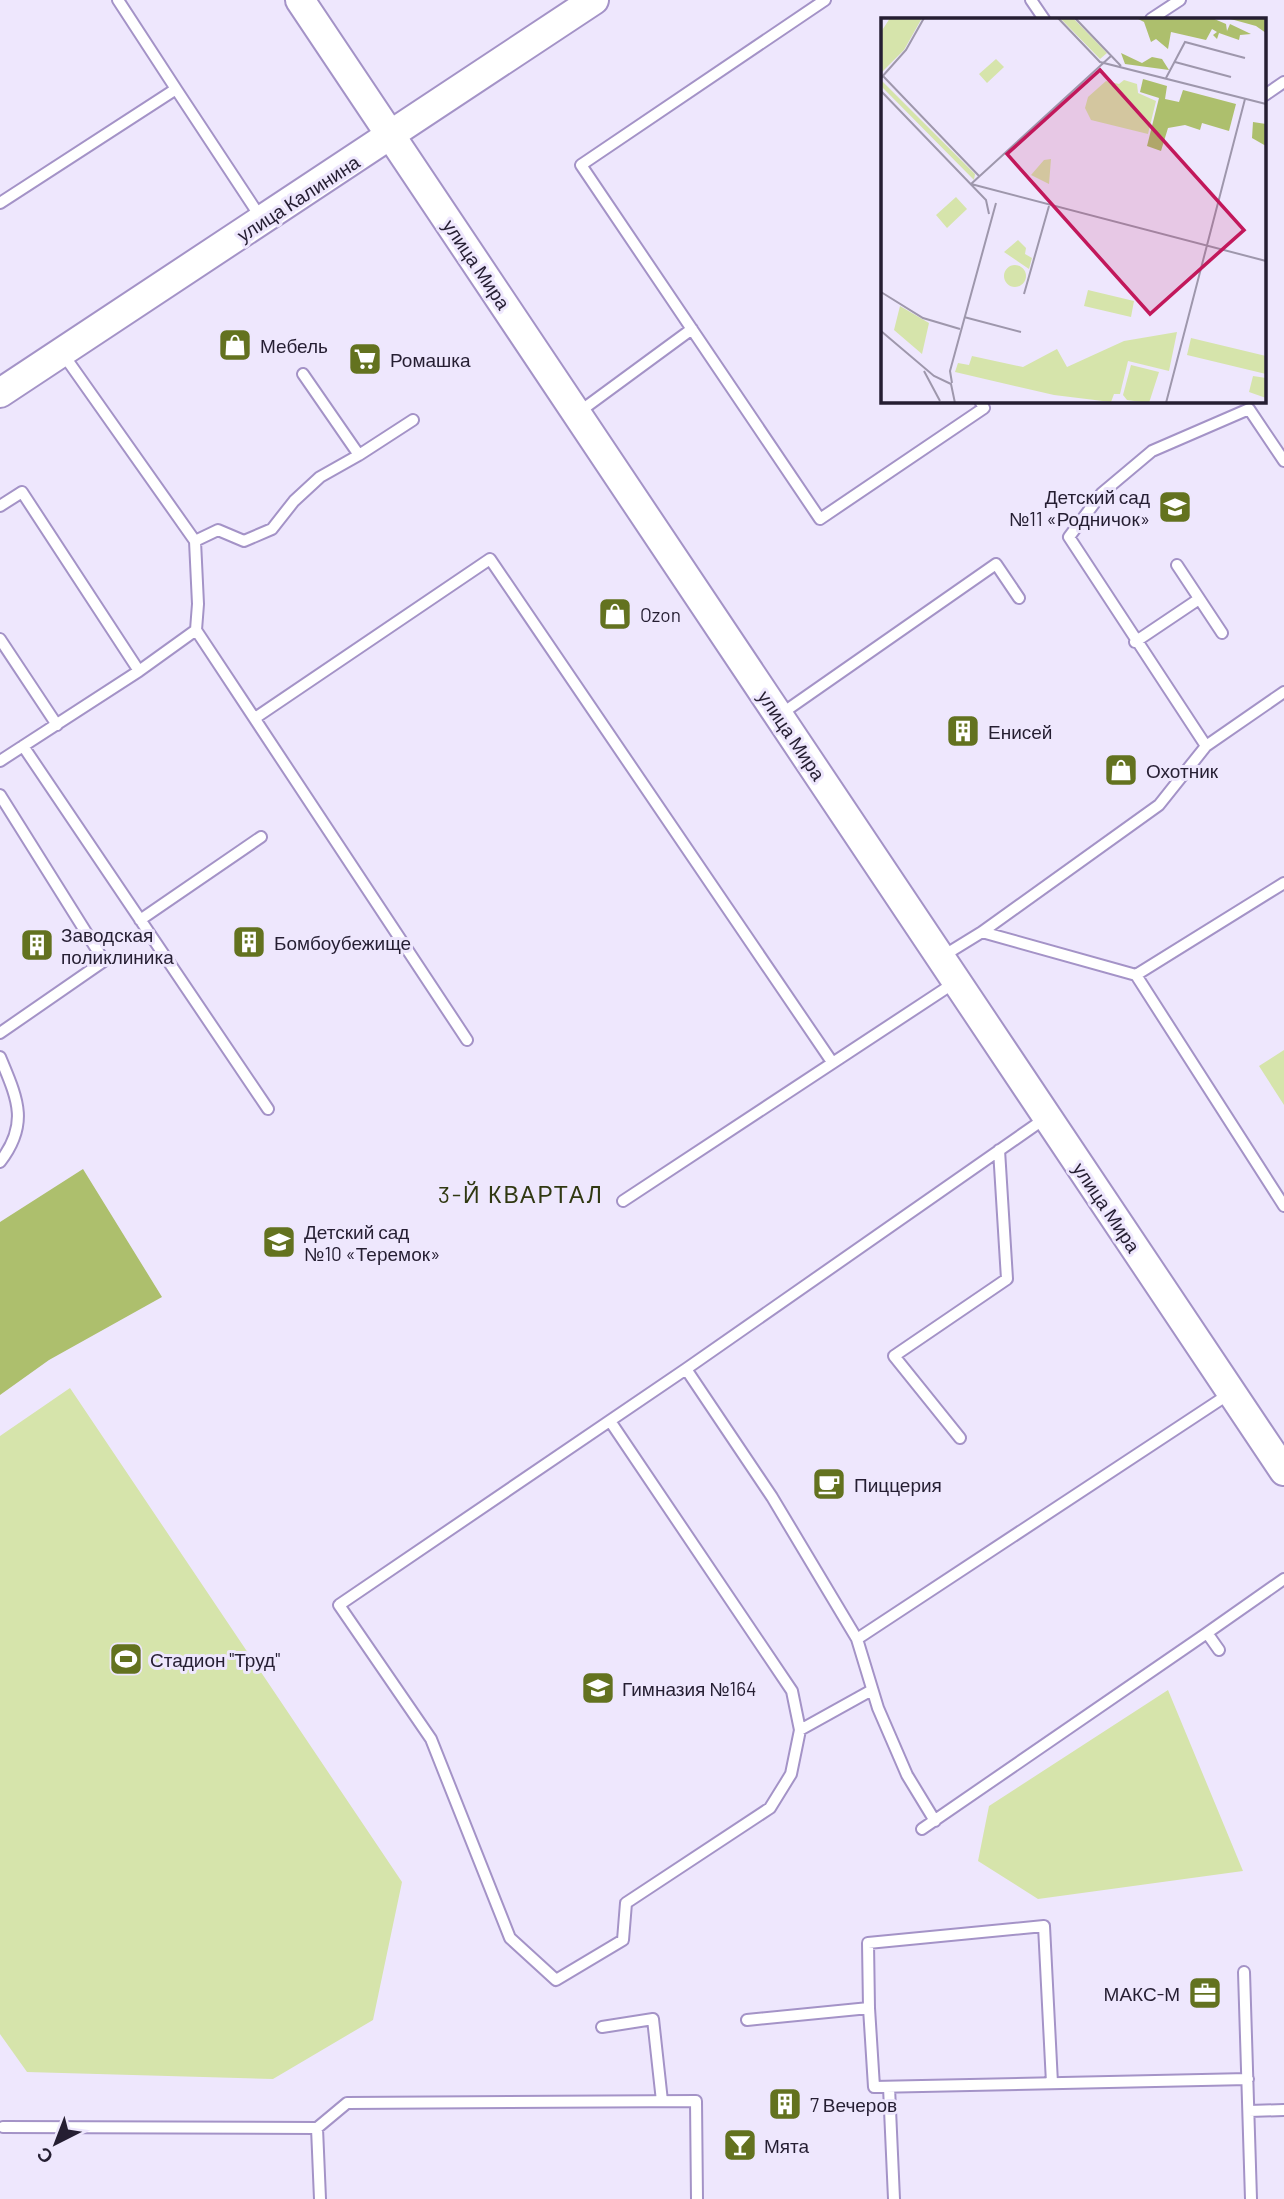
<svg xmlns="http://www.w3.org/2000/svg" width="1284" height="2199" viewBox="0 0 1284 2199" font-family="Barlow,sans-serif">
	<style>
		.green { fill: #d6e4ab }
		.forest { fill: #adbf6d }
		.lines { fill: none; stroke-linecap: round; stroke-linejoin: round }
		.service-casing { stroke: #a493c7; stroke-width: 14 }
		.tertiary-casing { stroke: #a493c7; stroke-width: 32 }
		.service { stroke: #fff; stroke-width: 10 }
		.tertiary { stroke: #fff; stroke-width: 28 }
		.labels { text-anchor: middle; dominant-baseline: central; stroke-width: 6; stroke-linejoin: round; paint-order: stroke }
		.street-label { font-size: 19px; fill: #251e32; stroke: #eee7fd }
		.poi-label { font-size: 19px; fill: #251e32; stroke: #eee7fd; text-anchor: start }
		.quarter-label { font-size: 23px; letter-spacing: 2px; fill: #303811; stroke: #eee7fd }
		.inset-road { fill: none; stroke: #9e97ac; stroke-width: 2 }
		.view { fill: #c2185b; fill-opacity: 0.15; stroke: #c2185b; stroke-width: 3.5 }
		.inset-edge { fill: none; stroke: #251e32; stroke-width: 3.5 }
	</style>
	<rect width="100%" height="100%" fill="#eee7fd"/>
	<path class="green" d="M1284,1050V1105L1259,1066Z
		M70,1388L402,1882L373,2020L273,2079L27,2072L0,2034V1436Z
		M1168,1690L1243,1871L1038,1899L978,1861L989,1806Z"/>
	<path class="forest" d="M83,1169L162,1297L49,1360L0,1395V1222Z"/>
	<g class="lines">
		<defs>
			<path id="service" d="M825,0L581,165L820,519L984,408L980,401
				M1031,0L1044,19
				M1151,19L1180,0
				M176,89L261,218
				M1265,95L1284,82
				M0,203L176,89L118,0
				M579,412L692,329
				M359,455L413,420
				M0,506L22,492L139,671
				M195,541L218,530L244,541L272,529L294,501L320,477L359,455L303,374
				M1177,565L1222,633
				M196,630L467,1040
				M0,639L57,725
				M1135,642L1199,599
				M781,714L996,564L1019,598
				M255,718L490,559L832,1062
				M23,746L268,1109
				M1206,746L1069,537L1102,493L1152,451L1249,409L1284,461
				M0,761L139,671L196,630L198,604L195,541L63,354
				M0,795L104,961L0,1033
				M140,920L261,837
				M982,932L1136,975L1284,1206
				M943,956L982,932L1159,805L1206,746L1284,692
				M1136,975L1284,883
				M0,1057C17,1098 30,1123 0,1162
				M623,1201L954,983
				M686,1369L772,1497L857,1639L878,1708L907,1775L935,1821
				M610,1421L792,1691L800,1730L791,1774L770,1808L626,1903L623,1940L556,1980L510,1938L431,1739L339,1605L686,1369L1047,1117
				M960,1438L894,1356L1007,1279L999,1150
				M857,1639L1232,1392
				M1219,1650L1207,1633L1284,1579
				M800,1730L872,1690
				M922,1829L1207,1633
				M1244,1972L1251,2199
				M869,2008L874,2087L1248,2079
				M747,2020L869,2008L868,1943L1044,1926L1052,2083
				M602,2027L653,2019L662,2101
				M889,2087L894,2199
				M1249,2111L1284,2110
				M3,2127L317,2128L347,2103L696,2101L697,2199
				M317,2128L320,2199"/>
			<path id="tertiary" d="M300,0L1284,1471
				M0,393L594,0"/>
		</defs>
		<use href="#service" class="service-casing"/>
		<use href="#tertiary" class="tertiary-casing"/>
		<use href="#service" class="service"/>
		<use href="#tertiary" class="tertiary"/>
	</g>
	<defs>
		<symbol id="shop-square" viewBox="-11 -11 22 22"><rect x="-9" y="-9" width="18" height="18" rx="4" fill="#63721f" stroke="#eee7fd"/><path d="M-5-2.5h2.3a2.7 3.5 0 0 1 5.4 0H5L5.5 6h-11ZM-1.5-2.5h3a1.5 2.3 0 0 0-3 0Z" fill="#fff"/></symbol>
		<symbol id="supermarket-square" viewBox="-11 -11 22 22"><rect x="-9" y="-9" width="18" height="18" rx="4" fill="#63721f" stroke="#eee7fd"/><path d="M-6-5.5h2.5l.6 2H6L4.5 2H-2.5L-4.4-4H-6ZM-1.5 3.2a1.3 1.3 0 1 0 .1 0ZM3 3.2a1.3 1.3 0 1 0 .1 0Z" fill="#fff"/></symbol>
		<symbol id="school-square" viewBox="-11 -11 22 22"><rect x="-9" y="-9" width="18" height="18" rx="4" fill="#63721f" stroke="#eee7fd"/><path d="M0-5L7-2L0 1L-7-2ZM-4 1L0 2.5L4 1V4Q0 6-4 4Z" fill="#fff"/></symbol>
		<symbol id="building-square" viewBox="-11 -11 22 22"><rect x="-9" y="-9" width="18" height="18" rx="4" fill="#63721f" stroke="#eee7fd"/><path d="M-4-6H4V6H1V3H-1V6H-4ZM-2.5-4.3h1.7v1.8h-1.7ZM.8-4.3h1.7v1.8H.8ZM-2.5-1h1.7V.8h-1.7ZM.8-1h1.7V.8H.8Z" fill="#fff"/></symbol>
		<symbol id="cafe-square" viewBox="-11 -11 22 22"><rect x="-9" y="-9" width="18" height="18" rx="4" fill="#63721f" stroke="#eee7fd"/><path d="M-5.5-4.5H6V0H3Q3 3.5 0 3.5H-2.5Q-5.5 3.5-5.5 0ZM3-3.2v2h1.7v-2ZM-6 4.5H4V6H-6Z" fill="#fff"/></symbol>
		<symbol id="stadium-square" viewBox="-11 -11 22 22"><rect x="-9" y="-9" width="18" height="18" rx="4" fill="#63721f" stroke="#eee7fd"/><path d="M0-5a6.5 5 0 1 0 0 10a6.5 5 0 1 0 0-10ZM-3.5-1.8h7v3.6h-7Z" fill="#fff"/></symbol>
		<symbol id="office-square" viewBox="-11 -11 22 22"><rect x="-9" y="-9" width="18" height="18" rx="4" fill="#63721f" stroke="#eee7fd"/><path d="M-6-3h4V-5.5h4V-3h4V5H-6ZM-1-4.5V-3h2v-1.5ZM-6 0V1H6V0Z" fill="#fff"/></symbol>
		<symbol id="bar-square" viewBox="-11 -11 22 22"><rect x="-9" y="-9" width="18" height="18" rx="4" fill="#63721f" stroke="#eee7fd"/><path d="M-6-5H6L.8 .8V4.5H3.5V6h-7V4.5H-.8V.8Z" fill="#fff"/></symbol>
	</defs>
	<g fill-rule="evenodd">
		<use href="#shop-square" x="216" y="326" width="38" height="38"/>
		<use href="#supermarket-square" x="346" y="340" width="38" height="38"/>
		<use href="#school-square" x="1156" y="488" width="38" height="38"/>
		<use href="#shop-square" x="596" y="595" width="38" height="38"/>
		<use href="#building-square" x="944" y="712" width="38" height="38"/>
		<use href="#shop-square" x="1102" y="751" width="38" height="38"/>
		<use href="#building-square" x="230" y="923" width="38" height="38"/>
		<use href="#building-square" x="18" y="926" width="38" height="38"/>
		<use href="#school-square" x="260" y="1223" width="38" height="38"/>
		<use href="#cafe-square" x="810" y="1465" width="38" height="38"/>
		<use href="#stadium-square" x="107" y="1640" width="38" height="38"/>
		<use href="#school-square" x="579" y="1669" width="38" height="38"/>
		<use href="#office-square" x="1186" y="1974" width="38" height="38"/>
		<use href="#building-square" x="766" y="2085" width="38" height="38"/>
		<use href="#bar-square" x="721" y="2126" width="38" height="38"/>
	</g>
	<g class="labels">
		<g class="street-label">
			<text transform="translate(298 198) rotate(-33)">улица Калинина</text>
			<text transform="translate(477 264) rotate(56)">улица Мира</text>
			<text transform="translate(792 735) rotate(56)">улица Мира</text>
			<text transform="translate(1107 1207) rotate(56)">улица Мира</text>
		</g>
		<g class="poi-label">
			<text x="260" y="345">Мебель</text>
			<text x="390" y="359">Ромашка</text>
			<text x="1150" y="496" text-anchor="end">Детский сад<tspan x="1150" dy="22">№11 «Родничок»</tspan></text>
			<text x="640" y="614">Ozon</text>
			<text x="988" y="731">Енисей</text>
			<text x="1146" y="770">Охотник</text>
			<text x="61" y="934">Заводская<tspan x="61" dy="22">поликлиника</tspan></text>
			<text x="274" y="942">Бомбоубежище</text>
			<text x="304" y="1231">Детский сад<tspan x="304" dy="22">№10 «Теремок»</tspan></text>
			<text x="854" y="1484">Пиццерия</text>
			<text x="150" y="1659">Стадион "Труд"</text>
			<text x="622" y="1688">Гимназия №164</text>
			<text x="1180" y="1993" text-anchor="end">МАКС-М</text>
			<text x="810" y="2104">7 Вечеров</text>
			<text x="764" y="2145">Мята</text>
		</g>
		<g class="quarter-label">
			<text x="521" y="1194">3-Й КВАРТАЛ</text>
		</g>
	</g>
	<g transform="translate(881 18)">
		<rect width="385" height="385" fill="#eee7fd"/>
		<path d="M9,0H41L23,32L0,55V14ZM179,0H192L226,35L219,41ZM115,41L123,49L106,65L98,56ZM0,62L94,156L93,162L0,68ZM243,62L256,66L257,75L275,83L267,116L210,102L204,90L207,79L225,63L238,66ZM170,141L168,166L150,157L163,142ZM75,179L86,191L66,210L55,197ZM137,222L145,230L144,236L151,240L148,251L123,234ZM123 258a11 11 0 1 1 22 0a11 11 0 1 1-22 0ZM207,272L253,283L250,299L203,288ZM19,288L48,305L41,336L13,312ZM296,314L288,353L247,343L239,376H233L230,384L173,377L74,354L77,345L88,347L91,338L142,349L176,331L186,349L243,323ZM310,320L385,338V356L306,337ZM250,347L278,354L268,385L246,382L242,377ZM372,358L385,360V380L368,374Z" fill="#d6e4ab"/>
		<path d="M255,0H331L345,6L346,13L349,6L370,16L359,17L358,22L338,15L336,21L332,17L336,14L331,11L325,22L290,14L287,31L275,21L270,24L263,4ZM346,0H385V15L375,8ZM240,35L261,45L271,39L281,41L288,52L244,46ZM262,61L286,68L284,81L298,84L302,72L355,86L348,113L321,105L319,112L304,107L287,110L280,133L266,128L278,80L259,74ZM372,104L385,106V128L371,120Z" fill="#adbf6d"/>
		<path class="inset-road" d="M177,0L219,44L385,86M194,0L240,48M294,44L350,59M2,58L99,159M0,60L25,32L43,0M285,60L304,24L364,40M0,73L105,182L108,196M90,166L385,243M90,166L230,38M0,274L42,300L79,311M143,276L168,188M83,299L140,314M0,313L53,358L70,366L74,385M43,353L59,383M71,365L69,353L115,185M285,385L364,81"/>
		<path class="view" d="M219,52L363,212L269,296L126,136Z"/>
		<rect width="385" height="385" class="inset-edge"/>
	</g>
	<g transform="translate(56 2143) rotate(222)" stroke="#eee7fd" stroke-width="5" paint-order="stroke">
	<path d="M0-5L12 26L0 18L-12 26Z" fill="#251e32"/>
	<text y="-10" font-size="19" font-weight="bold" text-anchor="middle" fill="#251e32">С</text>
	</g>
</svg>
